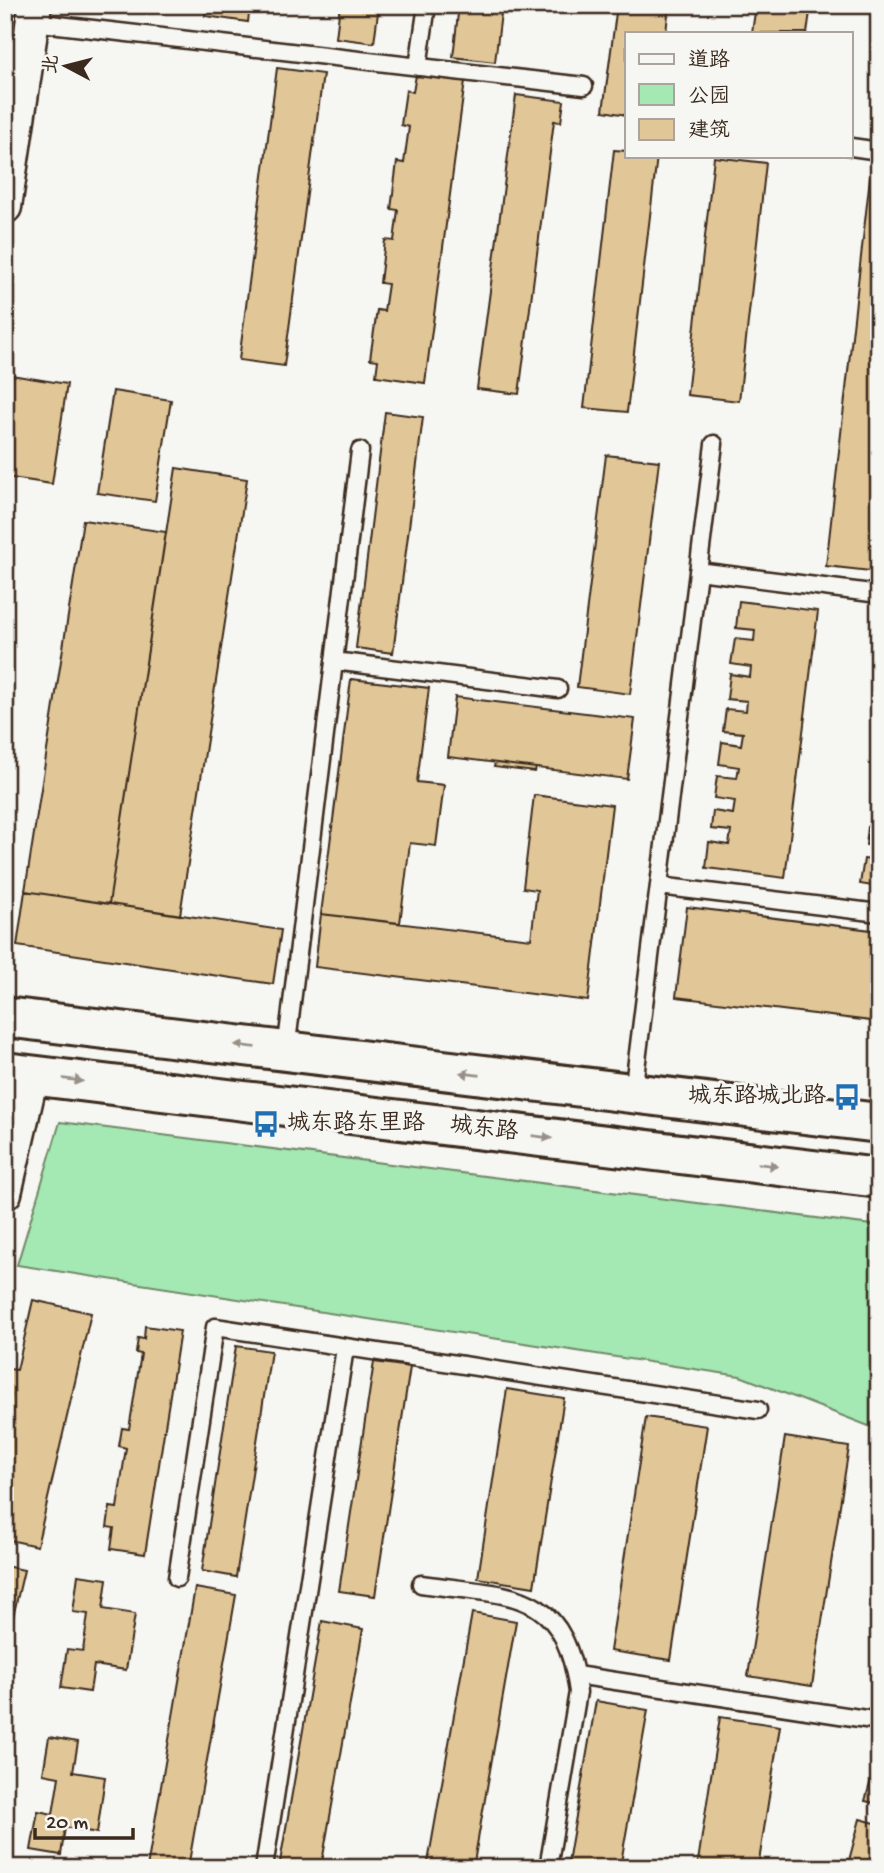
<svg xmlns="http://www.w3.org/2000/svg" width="884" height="1873" viewBox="0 0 884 1873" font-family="'Gochi Hand','LXGW WenKai TC',sans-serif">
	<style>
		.green { fill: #a4e8b3; stroke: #708968; stroke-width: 2 }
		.building { fill: #e1c797; stroke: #3b2a1e; stroke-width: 2 }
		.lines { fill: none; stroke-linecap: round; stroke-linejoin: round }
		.service-casing { stroke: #3b2a1e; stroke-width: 21 }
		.minor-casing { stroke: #3b2a1e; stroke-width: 37 }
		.secondary-casing { stroke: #3b2a1e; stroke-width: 44 }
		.service { stroke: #f6f6f2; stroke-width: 16 }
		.minor { stroke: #f6f6f2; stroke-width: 32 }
		.secondary { stroke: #f6f6f2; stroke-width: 38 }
		.oneway { fill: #989088 }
		.labels { text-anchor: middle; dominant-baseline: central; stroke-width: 6; stroke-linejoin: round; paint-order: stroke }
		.poi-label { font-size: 23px; fill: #3b2a1e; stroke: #f6f6f2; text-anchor: end }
		.street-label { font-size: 23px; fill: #3b2a1e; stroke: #f6f6f2 }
	</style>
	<rect width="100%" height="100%" fill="#f6f6f2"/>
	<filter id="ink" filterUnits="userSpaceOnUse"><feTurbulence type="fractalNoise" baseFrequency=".0143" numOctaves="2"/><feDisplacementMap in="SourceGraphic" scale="14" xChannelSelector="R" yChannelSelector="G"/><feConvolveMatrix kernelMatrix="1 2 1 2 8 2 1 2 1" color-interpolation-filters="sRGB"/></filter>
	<g filter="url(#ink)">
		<path class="green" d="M60,1122L879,1226V1430L740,1376L17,1265Z"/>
		<path class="building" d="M207,5H250L248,22L205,16Z
			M340,5H379L374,43L336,38Z
			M459,5H502L495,62L453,57Z
			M617,5H669L666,33H627V115L603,111Z
			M756,5H811L807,33H752Z
			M277,68L323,74L284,366L239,360Z
			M416,75L465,81L425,383L376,376L378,360L370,359L377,310L384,311L388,284L380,283L385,240L394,241L398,210L391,209L397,162L404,163L409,127L401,125L406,90L413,92Z
			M516,95L564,101L561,122L554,121L519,394L477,389Z
			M614,150L627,151V156H657L627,412L584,408Z
			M714,157L766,163L739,401L687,395Z
			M870,177L879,178V572L826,566Z
			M5,374L67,384L52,484L5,477Z
			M113,391L171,400L155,501L97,493Z
			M385,412L423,417L393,653L356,648Z
			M606,455L659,461L630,694L577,687Z
			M176,468L247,479L180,915L109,904Z
			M83,520L166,532L109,904L25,891Z
			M739,601L818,611L785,878L706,868L709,842L729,845L731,831L711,829L713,811L733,814L735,801L714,798L717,776L737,778L739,767L719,764L722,742L741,745L743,733L723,731L726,709L746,711L747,701L727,699L730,674L750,677L751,667L731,664L735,639L754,641L755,630L736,628Z
			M351,679L429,688L417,782L444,785L436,846L410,843L400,923L321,914Z
			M455,697L635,719L627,779L448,757Z
			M876,758L879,759V781L874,780Z
			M495,763L536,768L535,772L494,767Z
			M872,792L879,793V816L870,814Z
			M534,795L612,805L588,1001L315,967L321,914L531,939L537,890L523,888Z
			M868,827L879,829V847L866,845Z
			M864,859L879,861V887L860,884Z
			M25,891L281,930L273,984L17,946Z
			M687,907L879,931V1022L676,997Z
			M33,1300L91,1313L37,1546L5,1539V1420L11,1395L5,1393V1386L9,1369L17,1370Z
			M145,1326L180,1331L145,1554L111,1549L114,1528L107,1527L110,1507L117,1508L126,1448L119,1446L122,1428L129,1429L141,1354L136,1353L138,1338L144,1339Z
			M236,1346L271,1351L236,1577L202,1571Z
			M374,1362L410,1367L375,1596L339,1591Z
			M507,1389L564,1398L534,1587L478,1578Z
			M646,1417L707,1426L671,1660L610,1651Z
			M785,1437L849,1447L812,1686L748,1676Z
			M5,1566L24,1570L5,1651Z
			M78,1575L107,1579L103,1609L135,1614L126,1670L94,1665L90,1692L61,1688L67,1649L83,1651L88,1614L73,1612Z
			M195,1588L236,1595L188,1868H147Z
			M472,1613L516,1621L473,1868H427Z
			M322,1621L363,1629L321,1868H279Z
			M596,1701L648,1710L620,1868H567Z
			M720,1717L780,1726L758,1868H697Z
			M49,1737L78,1742L73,1772L105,1777L97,1833L65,1827L61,1855L31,1850L38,1811L53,1814L59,1777L43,1774Z
			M879,1752V1804L865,1801Z
			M860,1819L879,1824V1868H847Z"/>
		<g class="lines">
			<defs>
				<path id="service" d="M33,22L584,86
					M418,67L427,5
					M851,147L879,151
					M698,571L879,594
					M334,661L558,689
					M659,886L879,913
					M286,1051L360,451
					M633,1093L714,444
					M177,1578L215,1327L758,1410
					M421,1584C509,1597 564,1585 578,1692L548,1868
					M576,1675L879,1721
					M264,1868L345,1348"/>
				<path id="minor" d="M5,207L35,5
					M5,1193L32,1075"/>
				<path id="secondary" d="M5,1017L879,1123
					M5,1072L879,1178"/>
			</defs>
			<use href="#service" class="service-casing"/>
			<use href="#minor" class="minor-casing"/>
			<use href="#secondary" class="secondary-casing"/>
			<use href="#service" class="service"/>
			<use href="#minor" class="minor"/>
			<use href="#secondary" class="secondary"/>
		</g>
		<defs><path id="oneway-solid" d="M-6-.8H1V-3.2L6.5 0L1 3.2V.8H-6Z" transform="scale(1.75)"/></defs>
		<g class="oneway">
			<use href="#oneway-solid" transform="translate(245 1046) rotate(-173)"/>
			<use href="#oneway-solid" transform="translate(470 1074) rotate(-173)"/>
			<use href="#oneway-solid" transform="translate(73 1080) rotate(7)"/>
			<use href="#oneway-solid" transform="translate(542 1137) rotate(7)"/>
			<use href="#oneway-solid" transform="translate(768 1165) rotate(7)"/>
		</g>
	</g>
	<defs>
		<symbol id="bus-bare" viewBox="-9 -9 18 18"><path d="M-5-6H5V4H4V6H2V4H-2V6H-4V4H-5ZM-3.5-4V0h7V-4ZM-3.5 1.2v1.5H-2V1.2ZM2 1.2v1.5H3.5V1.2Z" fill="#1f6fb2" stroke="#f6f6f2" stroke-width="2.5" paint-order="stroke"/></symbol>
	</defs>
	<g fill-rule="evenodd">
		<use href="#bus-bare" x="828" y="1078" width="38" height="38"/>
		<use href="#bus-bare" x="247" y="1105" width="38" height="38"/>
	</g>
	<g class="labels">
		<g class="poi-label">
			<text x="826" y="1097">城东路城北路</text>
			<text x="287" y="1124" text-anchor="start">城东路东里路</text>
		</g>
		<g class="street-label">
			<text transform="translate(484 1130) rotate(7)">城东路</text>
		</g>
	</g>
	<rect width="884" height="1873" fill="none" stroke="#f6f6f2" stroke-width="28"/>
	<rect x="14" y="14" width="856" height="1845" fill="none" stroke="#3b2a1e" stroke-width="2.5" filter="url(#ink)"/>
	<rect x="625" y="32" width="228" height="126" fill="#f6f6f2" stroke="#aba49d" stroke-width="2"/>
	<rect x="639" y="54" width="35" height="10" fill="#f6f6f2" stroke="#aba49d" stroke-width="2"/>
	<text x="688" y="66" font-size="21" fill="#3b2a1e">道路</text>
	<rect x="639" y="84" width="35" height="21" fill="#a4e8b3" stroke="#aba49d" stroke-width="2"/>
	<text x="688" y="102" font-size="21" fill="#3b2a1e">公园</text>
	<rect x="639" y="119" width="35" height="21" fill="#e1c797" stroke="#aba49d" stroke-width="2"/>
	<text x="688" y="136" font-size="21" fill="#3b2a1e">建筑</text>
	<g transform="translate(66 66) rotate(277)" stroke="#f6f6f2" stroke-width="5" paint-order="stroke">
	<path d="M0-5L12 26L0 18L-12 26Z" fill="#3b2a1e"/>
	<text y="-10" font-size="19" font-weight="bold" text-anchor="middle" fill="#3b2a1e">北</text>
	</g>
	<path d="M35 1828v10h98v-10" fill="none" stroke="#3b2a1e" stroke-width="3.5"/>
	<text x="46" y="1828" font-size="21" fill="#3b2a1e" stroke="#f6f6f2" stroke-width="5" paint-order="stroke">20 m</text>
</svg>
